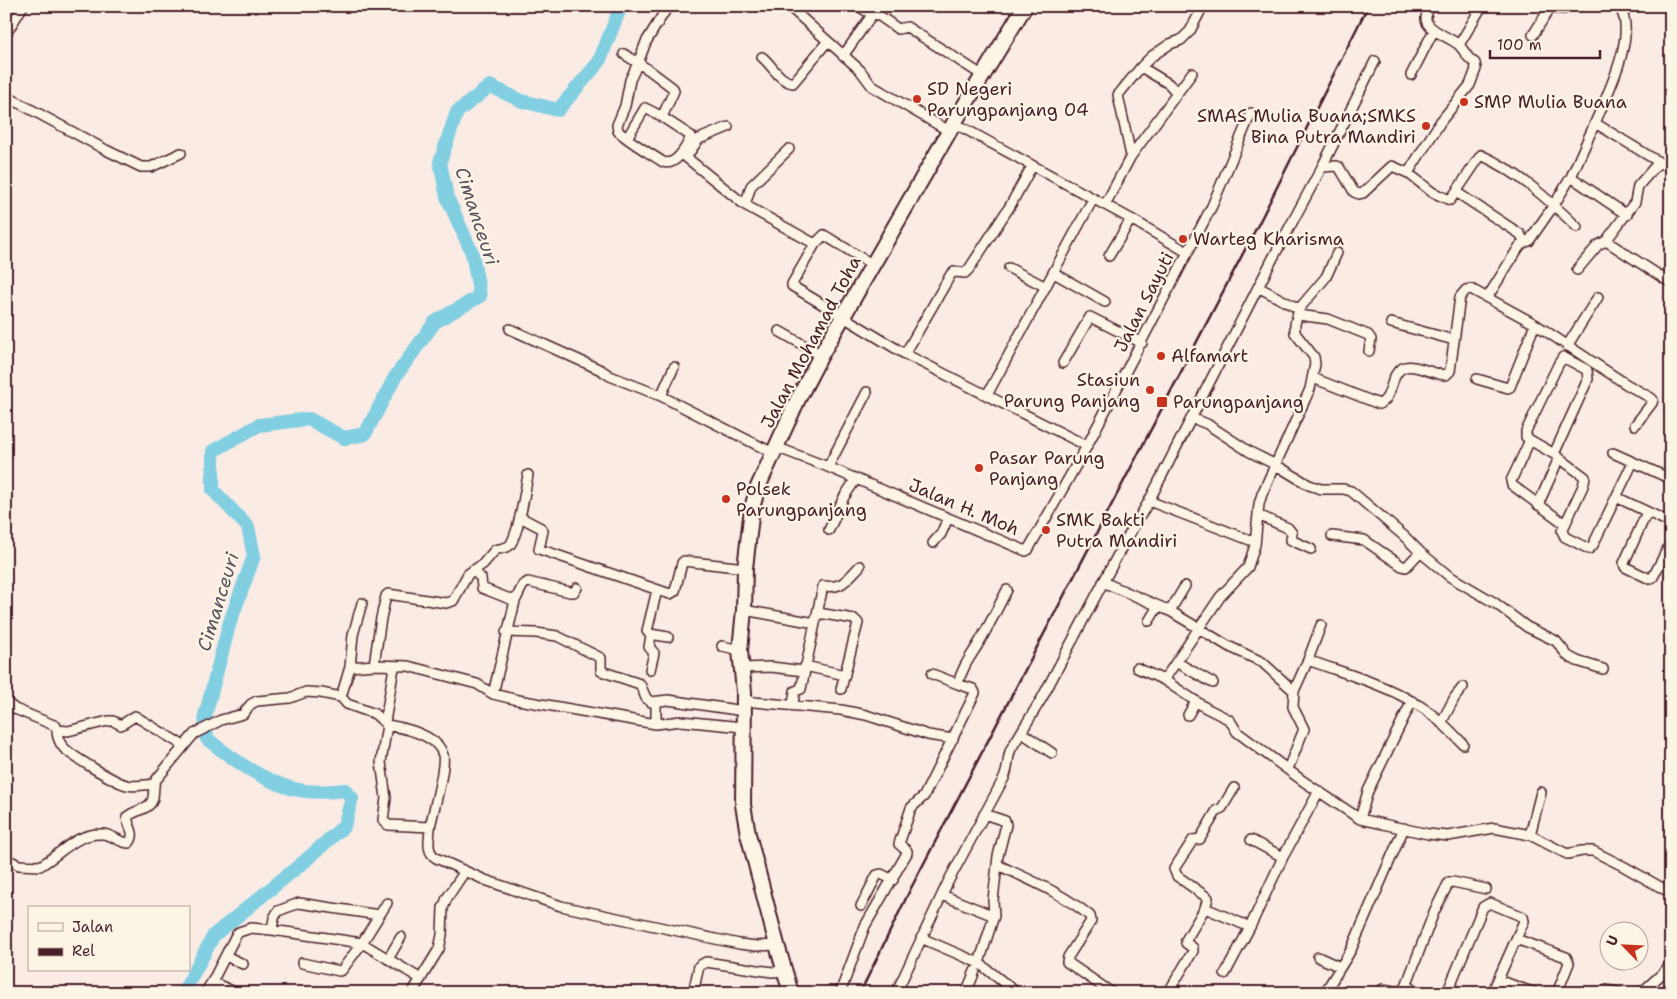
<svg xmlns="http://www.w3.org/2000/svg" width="1677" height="999" viewBox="0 0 1677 999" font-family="'Shantell Sans',sans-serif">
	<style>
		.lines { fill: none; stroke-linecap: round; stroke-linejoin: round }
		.river { stroke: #82cfe1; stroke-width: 14 }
		.minor-casing { stroke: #4a1f2b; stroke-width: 12 }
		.primary-casing { stroke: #4a1f2b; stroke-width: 18 }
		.minor { stroke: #fcf5e5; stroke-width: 9 }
		.primary { stroke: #fcf5e5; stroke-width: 14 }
		.rail { stroke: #4a1f2b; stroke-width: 2.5 }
		.poi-dot { fill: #c8321e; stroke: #fcf5e5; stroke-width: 2 }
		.labels { text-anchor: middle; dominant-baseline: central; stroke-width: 4.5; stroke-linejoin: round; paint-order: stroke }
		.poi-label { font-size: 18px; fill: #4a1f2b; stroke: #fcf5e5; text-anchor: start }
		.street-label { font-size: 18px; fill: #4a1f2b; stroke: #fcf5e5 }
		.water-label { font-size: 19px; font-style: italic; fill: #5b5462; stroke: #fcf5e5 }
	</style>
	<rect width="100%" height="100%" fill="#fbebe5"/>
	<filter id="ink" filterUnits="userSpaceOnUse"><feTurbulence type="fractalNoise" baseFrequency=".02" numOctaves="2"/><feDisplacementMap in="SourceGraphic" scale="10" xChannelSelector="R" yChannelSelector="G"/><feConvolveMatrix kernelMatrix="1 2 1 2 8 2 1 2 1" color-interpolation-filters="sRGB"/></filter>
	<g filter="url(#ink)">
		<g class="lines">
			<path class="river" d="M183,993L214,935L305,861L344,826L352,798L345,790C329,792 310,793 294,789C262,781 233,759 207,739L205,716L230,622L254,556L248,527L213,490V451L259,425L309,419L344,438L365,434L395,377L435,322L480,296L472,253L447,197L440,162L457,112L490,86L522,101L558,110L599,62L621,6"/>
			<defs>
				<path id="minor" d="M791,6L792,9L860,70L872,86L949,131
					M858,6L866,11L872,10
					M1618,6C1640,31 1606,97 1595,123L1659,162L1638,186L1635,202L1606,241L1671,283
					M874,12L898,29L907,27L982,75
					M6,34L23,6
					M1533,35L1550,8L1564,9L1569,6
					M1459,45L1482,6
					M624,54L638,63L630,80L625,106L617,125L618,131C631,143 648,152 663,162C676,167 687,146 691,136L659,115L645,108L627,138
					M843,56L874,12L872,10L873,9
					M762,57C772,65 779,81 793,83L827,42
					M1141,67L1169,84L1177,93
					M1411,75L1434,30
					M6,96L106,150L141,167H151L181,153
					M662,117L674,91L673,88L649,70L638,63L646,42L665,11
					M954,123L1131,219L1187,252
					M689,153L699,139L728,127
					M682,154L745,205L815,244
					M1131,156L1118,95L1141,67L1152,56L1170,44L1181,40L1190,31L1203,6
					M1659,162L1671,168
					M1322,167L1337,166L1339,167L1354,192L1359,194L1363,193L1392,166L1408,173L1432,192L1450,200L1456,192L1520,234L1524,242
					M1408,173L1441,121L1470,85L1476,69L1475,63C1466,58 1466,52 1459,45C1452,38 1425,30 1426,18C1426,14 1429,9 1430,6
					M1571,177L1627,215
					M1456,192L1481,155C1517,171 1549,200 1577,227
					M745,205L751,186L789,149
					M1105,205L1131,156L1192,73
					M1109,256L1131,219
					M873,265L824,235L815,244L792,284V286L905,354L1087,446
					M1009,268L1046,287
					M1577,270L1598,245L1606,241
					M1054,273L1105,302
					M1487,298L1519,247L1523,243L1529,241L1554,205L1571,177L1595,123
					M1299,309L1326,277L1337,253
					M1298,315L1328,319L1368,335L1371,339L1369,351
					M1391,323L1454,340
					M510,329L601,370L610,376L661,396L773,453
					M779,331L821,355
					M1567,346L1598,297
					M905,354L951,274L954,272L965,273L969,269L1010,206L1032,166
					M1063,363L1090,317L1142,343
					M1313,378L1379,404C1393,399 1389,377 1401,369C1412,361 1433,375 1446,375L1450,371L1460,297L1466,290L1471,289L1535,324L1626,384L1651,398L1653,400L1652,403L1635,425
					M1477,379L1508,388L1510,387L1535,324
					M987,395L1093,199
					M661,396L674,367
					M1192,418L1207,424L1250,452L1276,465L1309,485L1321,489H1343L1351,491L1404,536L1420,552L1449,576L1495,603L1527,627L1556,641L1568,656L1577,661L1603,669
					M1530,440L1526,437V431L1558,365L1563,357L1587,370L1588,379L1554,454
					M776,447L828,467L1026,551L1028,550L1087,446L1212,206L1251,113
					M1613,453L1671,479
					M828,467L867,392
					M1616,497L1671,523
					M1149,501L1255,542
					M1538,505L1559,458
					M1647,512L1624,563L1625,567L1650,579L1653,577L1671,542
					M1258,515L1288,528L1292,533L1291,540L1311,549
					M520,517L541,528L543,531L539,549L542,550L670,594L675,591L682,563L684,561L745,568
					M1565,524L1512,485L1511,481L1530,440L1554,454L1585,477L1583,486L1562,531L1565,537L1589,549L1593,545L1633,462
					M829,530L844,497L856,479
					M1332,536L1364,540L1402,566L1406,567L1420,552
					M933,543L941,534L948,518
					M473,570L481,578L482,588L515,601L523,585L528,582L570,592H574L577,588
					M1103,582L1170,611L1228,646L1262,662L1294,691
					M744,610L815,623
					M1170,611L1185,586
					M818,613L854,619L858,623L841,689
					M1149,621L1158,606
					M506,632L536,633L557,636L601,658V671L640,684L646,698L651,702L668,700L744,711
					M650,634L668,637
					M722,646L740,650
					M1308,660C1343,673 1381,683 1413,702C1432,712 1448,728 1463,744
					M1176,662L1213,683
					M374,665L381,618L386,596L388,594L446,603L453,601L468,574L483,564L495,550C500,548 506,549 510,545C519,533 525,491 528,475
					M805,666L845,675
					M350,667L353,635L362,603
					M743,668L771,667L804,671
					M1137,668L1164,680L1206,708L1228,719L1231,722L1237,732L1303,781L1360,819L1428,834L1448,836L1494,828L1530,835L1567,854L1582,851H1593L1623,866L1671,893
					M650,670L654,653L649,647L651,636L647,631L657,590
					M932,674L958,684
					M1164,680L1220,597L1248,567L1255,545L1259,504L1262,494L1310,389L1315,364L1314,357L1295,333V324L1299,309L1258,287
					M493,694L515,601
					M341,697L350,667L374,665L408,666L477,684L493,694L518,700L656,724L681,721L743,727
					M744,701L841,710L866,715L928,735L953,739
					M6,702L15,709L56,726L57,730L68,731L108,721H113L121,725L135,716L184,746
					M793,704L795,691L801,689L823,586C843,589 847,579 860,566
					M1188,715L1196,701
					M385,722L394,667
					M1441,723L1455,697L1463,687
					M656,724V702
					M387,725C405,728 438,735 443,755C446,767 433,812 430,827
					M57,730C57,736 59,742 63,747C70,755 116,783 127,785C135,787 145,785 154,784
					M1022,733L1052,753
					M1288,769L1304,729L1293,707L1294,691L1308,660L1321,625
					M1360,819L1368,791L1412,701
					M1530,835L1541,792
					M1251,840L1283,857
					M6,859L19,865L40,866C61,854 77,832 103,834C113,835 120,843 129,843C137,833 128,827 127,817C134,810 148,810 152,801C155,794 152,787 156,780L194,734L221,720L243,714L251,704L257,701L290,698L306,692L321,693L341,697L347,704L375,714L387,725L381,762L386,798L383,820L388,825L430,827C430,838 425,851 436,858L485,880L561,906L739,944L756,946L777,945
					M998,865C1030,880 1062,893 1090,916L1091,921L1068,957L1067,962L1112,993
					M942,895L994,916
					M861,906L877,875L881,874L893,880
					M1205,908L1208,898L1177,876L1174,869L1193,840L1200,839L1217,810L1222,808L1234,788
					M272,930L274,918L278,911L299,903L379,915
					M921,938L979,963L1017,993
					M1516,939L1566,957L1569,963L1557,993
					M226,956L243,964
					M1318,957L1340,967
					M388,959L401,937
					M302,963L339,971L342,970L362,943L387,903
					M979,963L994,916L993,900L998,856L1006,825L1005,821L984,814
					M1225,974L1250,927
					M1498,980L1535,993
					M212,982L230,990
					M1406,986L1420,993
					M205,993L212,982L236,935L239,932L251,928L272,930L362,943L421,979
					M412,993L439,949L442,935L443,908L447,898L465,871
					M693,993L699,966L706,962L772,972L784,971
					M840,993L865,926L907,853V851L899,844L911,808L924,796L975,693L973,689L958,684C962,668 969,659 977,646C988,628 997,609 1007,590
					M896,993L948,882L1004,778C1009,767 1007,758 1011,749L1042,698L1123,545L1149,501L1273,258L1322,167L1375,61
					M966,993L975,971
					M1168,993L1193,951V948L1186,943V940L1205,908L1250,927L1283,857L1319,791
					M1322,993L1327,989L1351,950L1404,828
					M1378,993L1383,989L1399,992L1406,986L1434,912L1449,882H1453L1486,889
					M1447,993L1483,907L1490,903L1521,916L1523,917L1524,921L1492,993
					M1600,993L1605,990L1620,993
					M1641,993L1664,972L1671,963"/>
				<path id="primary" d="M791,993L777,945L748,834L743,805L744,692L740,650L744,610L745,568L752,508L758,487L798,399L821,355L954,123L1025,6"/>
			</defs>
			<use href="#minor" class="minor-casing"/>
			<use href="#primary" class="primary-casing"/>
			<use href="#minor" class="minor"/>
			<use href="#primary" class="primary"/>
			<path class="rail" d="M860,993L911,888L1260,221L1368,6"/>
		</g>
	</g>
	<g class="poi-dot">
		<circle cx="917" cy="99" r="5"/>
		<circle cx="1464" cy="102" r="5"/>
		<circle cx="1426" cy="126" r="5"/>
		<circle cx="1183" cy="239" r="5"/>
		<circle cx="1161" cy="356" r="5"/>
		<circle cx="1150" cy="390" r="5"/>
		<rect x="1156" y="396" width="12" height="12" rx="2.5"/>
		<circle cx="979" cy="468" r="5"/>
		<circle cx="726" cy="499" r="5"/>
		<circle cx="1046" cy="530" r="5"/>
	</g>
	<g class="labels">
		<g class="poi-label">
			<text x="927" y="89">SD Negeri<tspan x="927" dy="21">Parungpanjang 04</tspan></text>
			<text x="1474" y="102">SMP Mulia Buana</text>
			<text x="1416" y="116" text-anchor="end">SMAS Mulia Buana;SMKS<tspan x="1416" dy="21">Bina Putra Mandiri</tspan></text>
			<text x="1193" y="239">Warteg Kharisma</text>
			<text x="1171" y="356">Alfamart</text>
			<text x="1140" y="380" text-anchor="end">Stasiun<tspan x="1140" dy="21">Parung Panjang</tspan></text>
			<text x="1173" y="402">Parungpanjang</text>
			<text x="989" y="458">Pasar Parung<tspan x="989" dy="21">Panjang</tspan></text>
			<text x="736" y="489">Polsek<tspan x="736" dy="21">Parungpanjang</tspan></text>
			<text x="1056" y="520">SMK Bakti<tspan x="1056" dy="21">Putra Mandiri</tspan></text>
		</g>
		<g class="street-label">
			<text transform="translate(1144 302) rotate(-63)">Jalan Sayuti</text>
			<text transform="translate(811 342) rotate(-62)">Jalan Mohamad Toha</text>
			<text transform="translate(964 507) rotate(23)">Jalan H. Moh</text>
		</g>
		<g class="water-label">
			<text transform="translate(477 216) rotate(72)">Cimanceuri</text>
			<text transform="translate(218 602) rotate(-73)">Cimanceuri</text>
		</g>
	</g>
	<rect width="1677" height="999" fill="none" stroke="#fcf5e5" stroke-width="25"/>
	<rect x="12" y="12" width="1652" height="974" fill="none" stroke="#4a1f2b" stroke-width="2" filter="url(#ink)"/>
	<rect x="28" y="906" width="162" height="65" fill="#fcf5e5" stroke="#b59f9b"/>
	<rect x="38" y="923" width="25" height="8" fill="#fcf5e5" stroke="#b59f9b"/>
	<text x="72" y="932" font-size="15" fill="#4a1f2b">Jalan</text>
	<rect x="38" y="948" width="25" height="8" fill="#4a1f2b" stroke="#b59f9b"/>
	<text x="72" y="956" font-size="15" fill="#4a1f2b">Rel</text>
	<g transform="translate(1624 946) rotate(294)"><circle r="24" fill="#fcf5e5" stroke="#b59f9b"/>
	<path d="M0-4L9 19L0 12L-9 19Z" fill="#c8321e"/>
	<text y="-8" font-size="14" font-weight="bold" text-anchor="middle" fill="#4a1f2b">U</text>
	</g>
	<path d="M1490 50v8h110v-8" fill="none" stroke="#4a1f2b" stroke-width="2.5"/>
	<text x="1497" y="50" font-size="15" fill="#4a1f2b" stroke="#fcf5e5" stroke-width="4" paint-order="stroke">100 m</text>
</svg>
